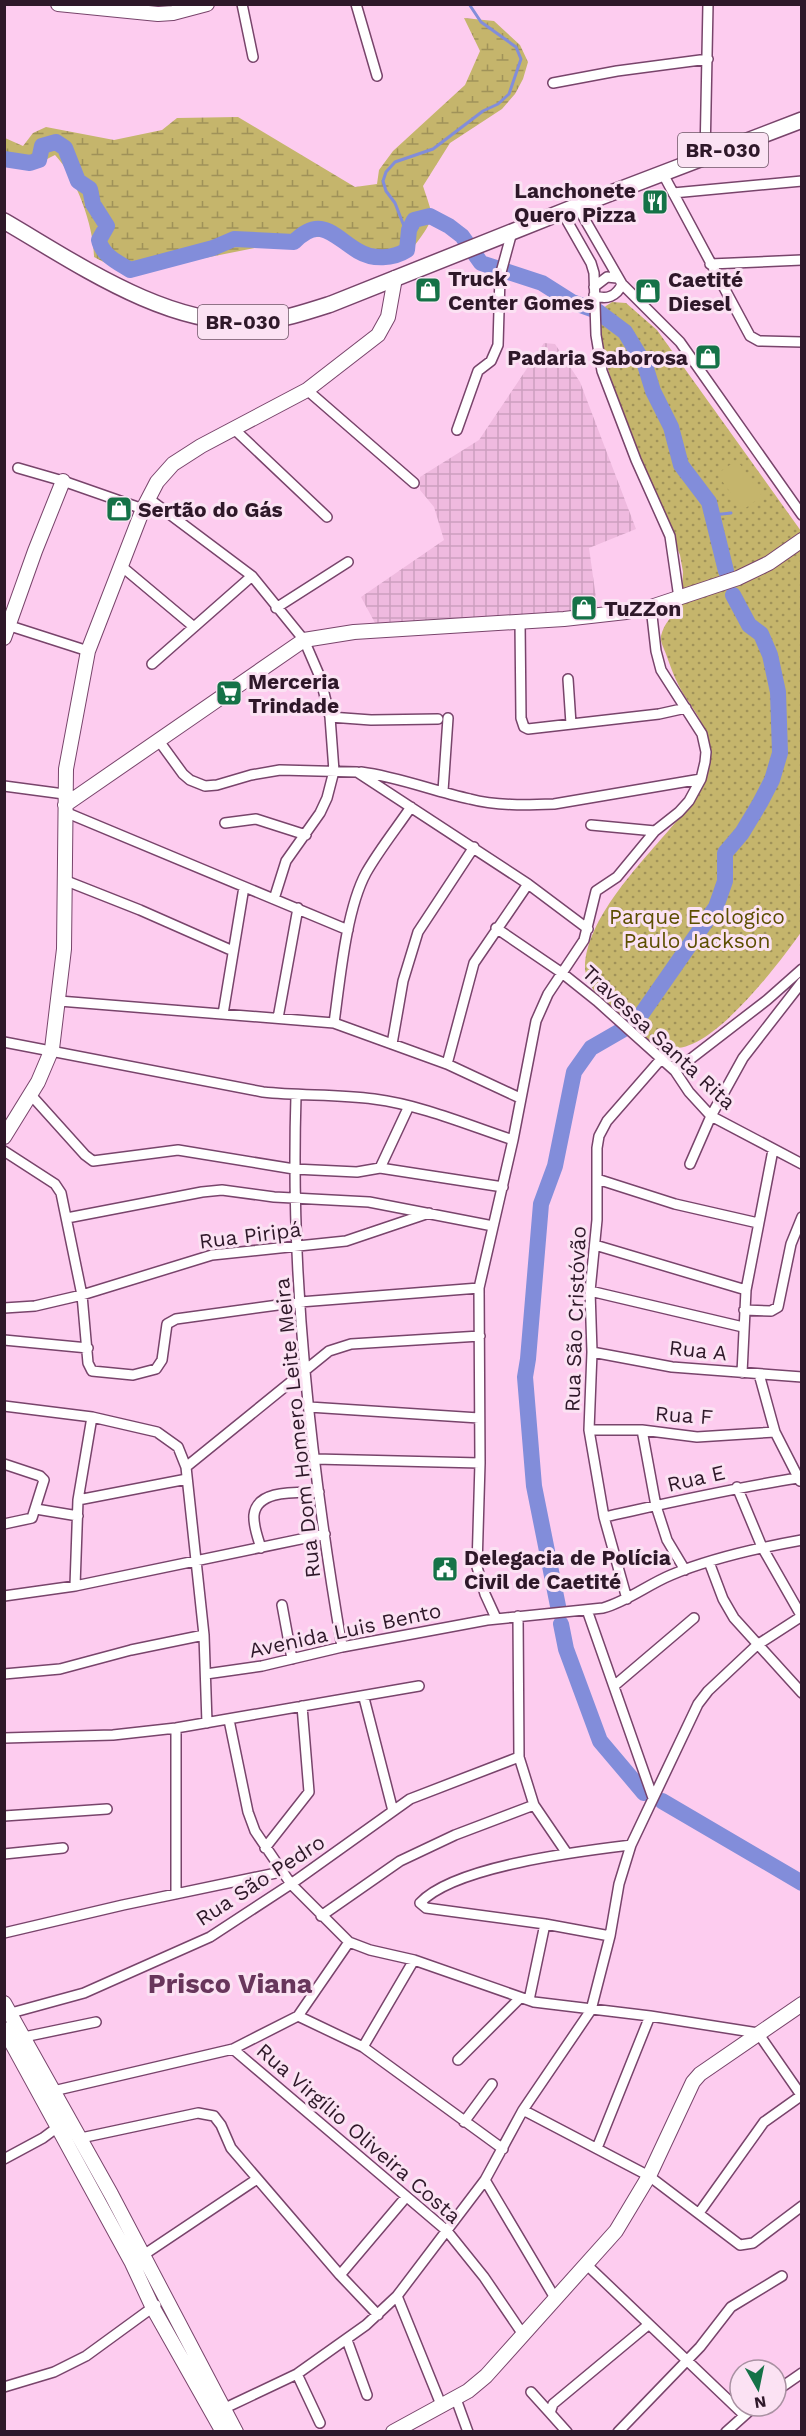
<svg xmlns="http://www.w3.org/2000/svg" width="806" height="2436" viewBox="0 0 806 2436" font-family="'Work Sans',sans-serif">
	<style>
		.industrial { fill: url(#industrial-grid) }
		.wetland { fill: url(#wetland-marsh) }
		.park { fill: url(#park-dots) }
		.pitch { fill: #c5b56c }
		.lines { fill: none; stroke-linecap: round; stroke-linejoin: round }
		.stream { stroke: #828dda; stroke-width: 3 }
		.river { stroke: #828dda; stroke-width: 16 }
		.street-casing { stroke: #78446b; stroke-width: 12 }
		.secondary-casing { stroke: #78446b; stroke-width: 16 }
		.primary-casing { stroke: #78446b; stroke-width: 18 }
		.street { stroke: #fff; stroke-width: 9 }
		.secondary { stroke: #fff; stroke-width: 14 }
		.primary { stroke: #fff; stroke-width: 15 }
		.labels { text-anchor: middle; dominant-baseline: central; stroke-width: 6; stroke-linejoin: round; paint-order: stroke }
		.shield { fill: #fbe2f3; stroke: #6c5566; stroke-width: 1.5 }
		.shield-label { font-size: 20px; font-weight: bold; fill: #2e1829 }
		.poi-label { font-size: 21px; font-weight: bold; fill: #2e1829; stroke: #fbe2f3; text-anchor: start }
		.park-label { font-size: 21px; fill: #5c4e00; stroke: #fbe2f3 }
		.street-label { font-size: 21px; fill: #2e1829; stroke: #fbe2f3 }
		.district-label { font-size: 27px; font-weight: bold; fill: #68365c; stroke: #fbe2f3 }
	</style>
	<defs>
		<pattern id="industrial-grid" width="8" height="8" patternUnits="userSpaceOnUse" patternTransform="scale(1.5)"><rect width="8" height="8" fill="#efbadf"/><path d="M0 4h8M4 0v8" fill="none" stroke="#cd9fbf"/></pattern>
		<pattern id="wetland-marsh" width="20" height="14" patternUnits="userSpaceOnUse" patternTransform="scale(1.5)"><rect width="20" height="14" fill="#c5b56c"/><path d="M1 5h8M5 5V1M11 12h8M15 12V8" fill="none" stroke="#a09259"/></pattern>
		<pattern id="park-dots" width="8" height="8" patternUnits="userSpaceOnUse" patternTransform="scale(1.5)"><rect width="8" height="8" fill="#c5b56c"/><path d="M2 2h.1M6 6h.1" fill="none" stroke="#a09259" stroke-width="1.8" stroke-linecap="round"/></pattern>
	</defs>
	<rect width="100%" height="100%" fill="#fdccef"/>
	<path class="industrial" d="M544,343L555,344L580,382L636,529L589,548L598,612L375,623L361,597L444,540L434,507L420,490V477L479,440Z"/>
	<path class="wetland" d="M464,18L494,21L520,45L528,62L523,79L515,94L502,109L450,143L423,186C432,215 437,215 418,241C400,267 366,258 342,246C336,244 331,239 325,237C321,237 315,237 311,237L179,263L142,272L119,270L94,257C94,226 76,177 55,155C35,165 26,174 5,160V138L23,146L33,133L46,127L114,140L162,130L177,118L238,117L355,187L377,184L379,170L393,151L465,85L480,51Z"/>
	<path class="park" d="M612,302L626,303L657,330L801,531L802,931C780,962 715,1049 675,1048C657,1047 632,1031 619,1018C606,1005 585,986 585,967C586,919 640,864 669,830C687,809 711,786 710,756C710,732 697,714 684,695C676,682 671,668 666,654C664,648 660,642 661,636C664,623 672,616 681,607L683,572L680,555C663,512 590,349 599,314C601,308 608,305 612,302Z"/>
	<path class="pitch" d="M737,460L762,496L743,510L717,474Z"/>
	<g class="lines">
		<path class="stream" d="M409,239L395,203L386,191L383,181L386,172L395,162L433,149L483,111L498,104L509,94L521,59L516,47L481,22L469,4
			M713,515L731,513"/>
		<path class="river" d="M4,159L30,163L39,160L42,146L56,142L65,148L78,181L90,189L93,204L107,226L99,240C102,255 117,262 130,270L213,248L234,239L294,242C321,214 334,237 358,251C373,260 393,259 407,250L409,230L414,220L430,216L449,226L462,236L481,263L542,283L572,302L597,311L625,332L645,365L653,391L671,427L681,465L709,502L726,571
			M558,1606L534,1486L525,1377L528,1359L541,1204L555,1166L574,1072L591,1048L636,1022L716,907L725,881V853L742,833L760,803L772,780L780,753L778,692L770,655L761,634L749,625L733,595
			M561,1624L566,1649L600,1741L644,1793
			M662,1801L802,1883"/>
		<defs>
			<path id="street" d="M242,4L253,57
				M356,4L377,76
				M553,83L617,71L708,59
				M705,157L708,4
				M663,174L750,336L759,341L802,342
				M673,193L802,181
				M577,206L622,284L680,342L802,515
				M562,212L591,263L594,273L596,335L602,371L636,460L670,536L679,598
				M710,264L802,260
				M594,287L607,277L617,278
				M594,295C606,301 617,296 622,284
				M307,390L414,483
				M234,429L327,517
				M457,430L478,371L491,361L498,345L500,276L512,232
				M18,468L63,481L143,509
				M148,498L252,576L304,640L320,677L330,717L334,771L327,798L320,813L286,861L274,899
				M120,565L194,627
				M276,608L348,562
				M520,622L521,718L524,727L528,729L659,714L686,708
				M4,624L88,651
				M152,664L252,576
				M568,679L571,724
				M330,717L371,720L438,719
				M159,741L183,774L190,780L205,786L217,785L251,775L280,770L357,772L528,884L588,929
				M361,772C399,777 433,791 470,799C496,806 527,805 554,804L701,779
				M4,786L64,794
				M443,791L448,718
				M65,812L348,930
				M225,823L256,819L306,835
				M591,825L655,831
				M64,880L140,910L233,951
				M496,928L562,973L597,1001L675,1071L689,1092L711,1116L802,1164
				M59,1001L334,1023L447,1064L520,1098
				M223,1014L244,887
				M278,1018L298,908
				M334,1023C340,980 346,910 366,873C379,850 396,829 411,807
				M4,1042L263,1092C300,1096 338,1094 374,1099C421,1105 468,1125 513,1140
				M392,1044L403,981L418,932L474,847
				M447,1064L474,963L528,884
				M675,1071L767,1000L802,969
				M31,1095L85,1155L93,1161L178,1150L294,1169L357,1172L380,1168L503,1187
				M296,1096C290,1280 311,1466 342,1647
				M4,1151L55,1184L61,1193L82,1295L88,1363L92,1371L133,1375L156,1369L162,1360L167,1324L176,1319L300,1302L479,1288
				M690,1164L711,1116L743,1058L802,982
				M380,1168L409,1106
				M597,1179L675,1204L758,1223
				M67,1218L202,1192L222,1190L274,1197L369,1202L493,1226
				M595,1245L746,1290
				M590,1291L743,1327
				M4,1308L35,1306L82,1295L212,1255L346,1241L429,1213
				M744,1310L771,1311L778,1307L791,1244L802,1217
				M4,1340L88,1348
				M592,1352L672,1367L802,1377
				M742,1373L746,1290L773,1150
				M759,1374L775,1432L800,1481
				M4,1406L92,1417L157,1432L178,1447L186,1467L204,1635L207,1723
				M309,1407L479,1418
				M589,1430H642L697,1437L775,1432
				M642,1430L656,1506L667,1540L685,1570
				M315,1459L480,1463
				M4,1464L40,1476L44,1480L32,1518L4,1524
				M186,1467L329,1351L351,1344L480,1336
				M737,1487L762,1547L802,1617
				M78,1500L187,1479
				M36,1509L78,1516
				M604,1517C668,1503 733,1488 798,1478
				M261,1548C258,1538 253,1526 254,1515C257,1488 300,1493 319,1492
				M709,1562L723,1599L734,1618L802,1693
				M75,1586L78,1500L92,1417
				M4,1596L75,1586L325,1534
				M627,1599L604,1517L589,1430L592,1352L590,1291L597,1220V1148L599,1136L607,1121L662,1058
				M282,1605L292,1659
				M587,1610L653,1798
				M518,1616L519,1757L534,1805L566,1852
				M496,1618L485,1594L477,1567L480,1463L479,1288L513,1140L536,1021L548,994L584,940L596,891L617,877L655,831L679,812L689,801L701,779L705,762L706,752L702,734L661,670L656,651L651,607
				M4,1674L60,1669L131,1650L204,1635
				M206,1674L262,1666L342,1647L487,1620L603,1608C628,1601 647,1585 671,1575C712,1558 757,1548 802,1540
				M614,1686L694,1618
				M364,1698L393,1811
				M229,1720L248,1812L255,1831L291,1884L349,1942L370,1950L414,1960L534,2002L650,2016L758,2033L801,2095H802L764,2122L699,2213
				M176,1728V1894
				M4,1738L113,1735L176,1728L419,1686
				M4,1816L107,1809
				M265,1848L309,1792L302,1706
				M4,1854L63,1848
				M321,1916L400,1861L455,1835L534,1805
				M4,1933L123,1905L281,1872
				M610,1936L545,1924L426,1908L420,1903C454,1866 581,1851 631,1845
				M529,2000L545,1924
				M11,2013L84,1993L210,1937L291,1884L410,1799L519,1757
				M298,2016L363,2047L503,2149
				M24,2037L96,2022
				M363,2047L414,1960
				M233,2049L447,2231L484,2277L522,2333
				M458,2060L520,1998
				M49,2092L233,2049L298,2016L349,1942
				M523,2110L649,2176L740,2245L753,2243L802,2206
				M464,2122L492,2084
				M81,2138L198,2113L214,2116L221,2125L231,2148L340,2275L378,2315
				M597,2148L650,2016
				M4,2159L43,2138L59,2126
				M485,2180L555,2298
				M139,2258L257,2179
				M587,2265L743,2414
				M340,2275L406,2197
				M397,2296L442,2407
				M347,2340L367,2395
				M297,2374L320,2423
				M4,2387L54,2372L86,2356L156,2305
				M776,2391L802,2373
				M531,2392L550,2413
				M456,2399L468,2432
				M221,2410L297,2374L366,2325L397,2296L485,2180L523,2110L591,2010L610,1936L619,1884L631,1845L698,1704L708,1691L757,1645L802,1616
				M567,2432L550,2413L553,2404L648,2325
				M618,2432L700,2347L731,2307L782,2276
				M726,2432L755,2406"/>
			<path id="secondary" d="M58,4L158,14L173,13L207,4
				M4,638L35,551L63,481
				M65,805L304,640L354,632L564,619L626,612L651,607L738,578L769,563L802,540
				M4,1137L38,1082L52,1049L64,949L66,769L88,651L143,509L157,482L173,464L201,446L307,390L378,335L388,317L395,278
				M4,2003L111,2194L236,2432
				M4,2029L132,2263L153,2308L223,2432
				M393,2432L468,2391L486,2376L616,2231L649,2176L693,2082L700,2074L802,2004"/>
			<path id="primary" d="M4,221C78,264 167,327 256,322C282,320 306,312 331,304L577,206L802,120"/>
		</defs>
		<use href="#street" class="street-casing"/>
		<use href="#secondary" class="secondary-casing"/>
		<use href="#primary" class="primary-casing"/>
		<use href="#street" class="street"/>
		<use href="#secondary" class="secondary"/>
		<use href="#primary" class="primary"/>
	</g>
	<defs>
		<symbol id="restaurant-square" viewBox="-11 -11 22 22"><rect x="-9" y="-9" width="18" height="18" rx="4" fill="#157247" stroke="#fbe2f3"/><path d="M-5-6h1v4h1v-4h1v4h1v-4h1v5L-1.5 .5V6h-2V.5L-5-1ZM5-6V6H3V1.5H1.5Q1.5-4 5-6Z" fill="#fff"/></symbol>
		<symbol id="shop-square" viewBox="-11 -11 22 22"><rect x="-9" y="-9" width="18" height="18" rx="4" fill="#157247" stroke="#fbe2f3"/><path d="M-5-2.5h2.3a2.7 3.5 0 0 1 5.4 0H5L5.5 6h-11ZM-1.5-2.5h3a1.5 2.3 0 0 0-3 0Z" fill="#fff"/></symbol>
		<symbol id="supermarket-square" viewBox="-11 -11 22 22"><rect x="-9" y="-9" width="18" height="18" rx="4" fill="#157247" stroke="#fbe2f3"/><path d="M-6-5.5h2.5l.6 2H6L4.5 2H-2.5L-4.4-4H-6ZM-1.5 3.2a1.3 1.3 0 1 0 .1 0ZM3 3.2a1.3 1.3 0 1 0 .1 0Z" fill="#fff"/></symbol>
		<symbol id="civic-square" viewBox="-11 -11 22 22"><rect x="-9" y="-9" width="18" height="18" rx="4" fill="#157247" stroke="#fbe2f3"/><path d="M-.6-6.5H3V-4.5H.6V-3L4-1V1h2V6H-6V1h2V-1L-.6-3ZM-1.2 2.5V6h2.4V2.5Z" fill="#fff"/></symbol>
	</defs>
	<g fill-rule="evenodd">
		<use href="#restaurant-square" x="640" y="187" width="30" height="30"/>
		<use href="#shop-square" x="413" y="275" width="30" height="30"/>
		<use href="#shop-square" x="633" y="276" width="30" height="30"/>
		<use href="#shop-square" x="693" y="342" width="30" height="30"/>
		<use href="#shop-square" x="104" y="494" width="30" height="30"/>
		<use href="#shop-square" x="569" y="593" width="30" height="30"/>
		<use href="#supermarket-square" x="214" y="678" width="30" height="30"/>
		<use href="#civic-square" x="430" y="1554" width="30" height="30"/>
	</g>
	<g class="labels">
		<g class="shield">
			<rect x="678" y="133" width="90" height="34" rx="4.5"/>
			<rect x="198" y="305" width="90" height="34" rx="4.5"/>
		</g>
		<g class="shield-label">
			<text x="723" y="150">BR-030</text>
			<text x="243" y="322">BR-030</text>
		</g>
		<g class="poi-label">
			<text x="636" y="190" text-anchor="end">Lanchonete<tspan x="636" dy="24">Quero Pizza</tspan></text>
			<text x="448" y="278">Truck<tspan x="448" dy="24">Center Gomes</tspan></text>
			<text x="668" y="279">Caetité<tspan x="668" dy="24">Diesel</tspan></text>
			<text x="688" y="357" text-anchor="end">Padaria Saborosa</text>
			<text x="138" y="509">Sertão do Gás</text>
			<text x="604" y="608">TuZZon</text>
			<text x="248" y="681">Merceria<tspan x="248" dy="24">Trindade</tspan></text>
			<text x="464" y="1557">Delegacia de Polícia<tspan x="464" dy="24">Civil de Caetité</tspan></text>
		</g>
		<g class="park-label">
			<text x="697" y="916">Parque Ecologico<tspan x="697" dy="24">Paulo Jackson</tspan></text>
		</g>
		<g class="street-label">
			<text transform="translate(659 1037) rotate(43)">Travessa Santa Rita</text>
			<text transform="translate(250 1235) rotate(-7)">Rua Piripá</text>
			<text transform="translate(575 1319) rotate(-88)">Rua São Cristóvão</text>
			<text transform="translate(698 1350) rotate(6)">Rua A</text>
			<text transform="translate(684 1415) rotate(4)">Rua F</text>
			<text transform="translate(297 1428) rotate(-96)">Rua Dom Homero Leite Meira</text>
			<text transform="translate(696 1478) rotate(-13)">Rua E</text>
			<text transform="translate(345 1630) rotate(-12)">Avenida Luis Bento</text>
			<text transform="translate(260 1880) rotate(-33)">Rua São Pedro</text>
			<text transform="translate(359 2133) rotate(41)">Rua Virgílio Oliveira Costa</text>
		</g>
		<g class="district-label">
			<text x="230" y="1984">Prisco Viana</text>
		</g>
	</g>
	<rect width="806" height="2436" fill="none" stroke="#2e1829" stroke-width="12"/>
	<g transform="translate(758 2388) rotate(171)"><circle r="28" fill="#fbe2f3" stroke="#a991a2" stroke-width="1.5"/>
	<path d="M0-4.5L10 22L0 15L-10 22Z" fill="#157247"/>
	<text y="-9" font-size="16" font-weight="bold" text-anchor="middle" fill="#2e1829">N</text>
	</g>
</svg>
